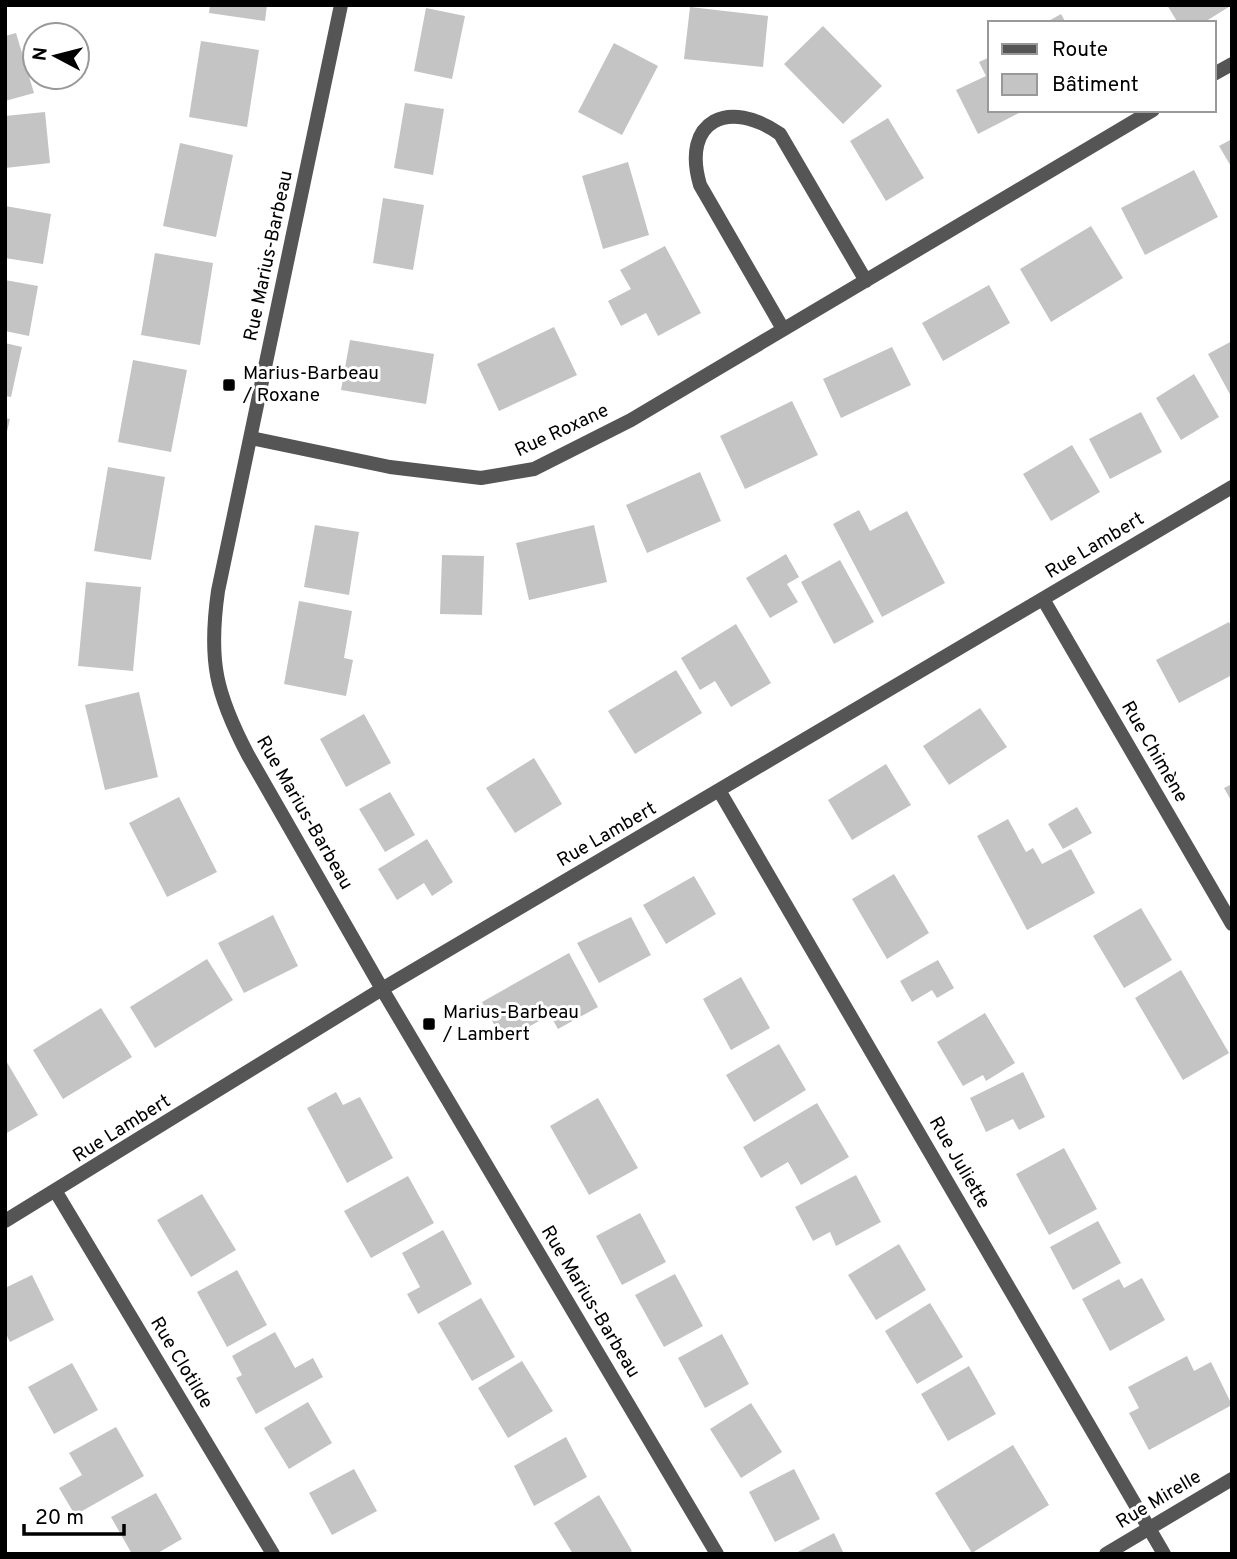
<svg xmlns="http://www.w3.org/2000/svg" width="1237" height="1559" viewBox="0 0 1237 1559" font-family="Overpass,sans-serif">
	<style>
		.building { fill: #c4c4c4 }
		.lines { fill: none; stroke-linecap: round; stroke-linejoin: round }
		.minor { stroke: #555; stroke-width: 14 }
		.poi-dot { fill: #000; stroke: #fff; stroke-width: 2.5 }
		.labels { text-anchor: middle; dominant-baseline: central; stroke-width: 6; stroke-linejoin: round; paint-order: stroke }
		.street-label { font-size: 19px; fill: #000; stroke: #fff }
		.poi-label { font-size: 19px; fill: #000; stroke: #fff; text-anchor: start }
	</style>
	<rect width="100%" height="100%" fill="#fff"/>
	<path class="building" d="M210,5H267L265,21L209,13Z
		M1167,5H1232L1203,23H1178Z
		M690,7L768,16L763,67L684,59Z
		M426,8L465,16L452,79L414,71Z
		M1061,14L1066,23H1045Z
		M823,26L882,86L843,124L784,64Z
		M16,33L34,93L5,101V36Z
		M201,41L259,50L247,127L189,117Z
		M614,43L658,66L622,135L578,112Z
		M990,57V110H1025L978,134L956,90L986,76L979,62Z
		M405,103L444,109L433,175L394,168Z
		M45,112L50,163L5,168V116Z
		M888,118L924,178L886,201L850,141Z
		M1232,139V168L1219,146Z
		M180,143L233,155L216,237L163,226Z
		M628,162L649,235L603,249L582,176Z
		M1194,170L1218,217L1145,255L1121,208Z
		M383,198L424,205L413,270L373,263Z
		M5,206L51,214L43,264L5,258Z
		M1091,226L1123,278L1051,322L1020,269Z
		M665,246L701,313L658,336L646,313L621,326L608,301L631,289L620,270Z
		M155,253L213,263L200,345L141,335Z
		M5,280L38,286L29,336L5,331Z
		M989,285L1010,323L943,361L922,323Z
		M554,327L577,375L499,411L477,364Z
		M350,340L434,354L426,404L341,390Z
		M1232,341V398L1208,354Z
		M5,343L22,347L11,397L5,396Z
		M892,347L911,385L841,418L823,379Z
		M133,360L187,370L171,452L118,442Z
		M1194,374L1219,417L1181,440L1156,398Z
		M792,401L818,455L745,489L720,436Z
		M1141,412L1162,452L1110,479L1089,439Z
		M5,418L10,419L6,436H5Z
		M1072,445L1100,492L1051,521L1023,474Z
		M108,467L165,477L151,560L94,551Z
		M700,472L721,521L647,553L626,505Z
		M859,510L870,531L907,511L945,583L882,617L833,524Z
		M315,525L359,532L349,595L304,587Z
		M594,525L607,582L529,600L516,543Z
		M786,554L799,577L787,584L798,602L770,618L746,578Z
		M442,555L484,556L482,615L440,614Z
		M840,560L874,622L834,644L801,582Z
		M86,582L141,587L133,671L78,666Z
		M299,601L352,611L344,658L353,660L346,696L284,684Z
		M1229,622L1232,628V675L1179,703L1156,660Z
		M736,624L771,683L731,707L715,681L700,690L681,658Z
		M676,670L702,713L635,754L608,711Z
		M139,692L158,777L105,790L85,705Z
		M980,708L1007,747L949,785L923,746Z
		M364,714L391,763L346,787L320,739Z
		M534,758L562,804L515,833L486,788Z
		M886,764L911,805L852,840L828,800Z
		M1232,784V802L1224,788Z
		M390,792L415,835L385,852L359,809Z
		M179,797L217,872L167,897L129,823Z
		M1077,807L1092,833L1063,849L1048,824Z
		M1008,819L1026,852L1033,848L1042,864L1071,849L1095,893L1027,930L977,836Z
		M427,839L453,882L432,896L424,883L397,900L378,869Z
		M894,874L929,933L887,959L852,899Z
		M694,876L716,914L666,944L643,905Z
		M1141,908L1172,960L1124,988L1093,936Z
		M273,915L298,966L244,993L218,943Z
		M631,917L651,955L599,983L577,943Z
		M569,953L598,1007L558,1029L550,1015L503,1041L482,1002Z
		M207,959L233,1000L155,1048L130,1007Z
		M938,960L954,988L937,998L932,990L912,1002L900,981Z
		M1181,970L1229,1053L1183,1080L1135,998Z
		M741,977L770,1028L731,1050L703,999Z
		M101,1008L132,1057L63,1099L33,1050Z
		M985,1013L1015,1063L986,1081L983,1075L963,1086L937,1042Z
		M779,1044L806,1090L754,1122L726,1075Z
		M5,1059L38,1115L5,1134Z
		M1023,1072L1045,1117L1019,1130L1013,1119L986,1132L970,1098Z
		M336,1092L343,1105L360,1097L393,1158L347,1183L307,1108Z
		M598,1098L638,1168L589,1195L550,1126Z
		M817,1103L849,1157L801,1185L788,1162L761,1178L743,1147Z
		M1064,1148L1097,1209L1049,1235L1016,1174Z
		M856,1175L881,1222L836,1246L830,1232L813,1241L795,1207Z
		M408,1176L434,1223L371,1258L344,1211Z
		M202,1194L236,1250L191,1277L157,1220Z
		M640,1213L666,1262L622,1285L596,1236Z
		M1098,1221L1121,1263L1073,1290L1050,1247Z
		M443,1230L472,1284L418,1314L407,1294L420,1287L402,1253Z
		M899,1244L926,1290L876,1320L848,1275Z
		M237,1270L267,1325L227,1347L197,1292Z
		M675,1274L703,1326L664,1347L635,1295Z
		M32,1275L54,1320L10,1342L5,1332V1288Z
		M1142,1278L1165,1320L1110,1351L1082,1299L1119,1279L1124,1288Z
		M481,1298L515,1357L472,1381L438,1323Z
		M930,1303L963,1357L917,1384L885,1331Z
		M275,1332L295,1368L313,1358L323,1377L256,1414L236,1378L242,1375L232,1356Z
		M722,1334L749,1384L705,1408L678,1358Z
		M1187,1356L1194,1371L1211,1362L1232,1405L1149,1450L1129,1413L1139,1408L1128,1387Z
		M522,1361L553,1411L508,1438L478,1388Z
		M72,1363L98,1410L54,1434L28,1387Z
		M969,1366L996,1414L948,1441L921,1394Z
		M308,1402L332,1443L289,1469L264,1428Z
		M751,1403L782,1452L741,1478L710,1429Z
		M116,1427L144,1476L75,1515L59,1488L82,1475L69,1453Z
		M566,1437L587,1477L534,1506L514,1466Z
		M1013,1445L1049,1505L972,1553L935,1493Z
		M354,1469L377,1511L332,1535L309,1493Z
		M794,1469L820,1519L775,1542L749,1492Z
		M156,1493L182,1539L156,1554H132L111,1517Z
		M599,1495L632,1551L627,1554H573L554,1523Z
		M834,1533L844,1554H794Z"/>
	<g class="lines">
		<path class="minor" d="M341,5L218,591C208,661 216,694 248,755L382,989L717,1554
			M1214,74L1232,64
			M783,329L700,185C681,120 729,98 780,134L866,281
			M251,438L390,467L481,478L534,469L631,420L1153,110
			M1043,599L1232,924
			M720,792L1164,1554
			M56,1192L273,1554
			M5,1221L382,989L1232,487
			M1106,1554L1232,1479"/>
	</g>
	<g class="poi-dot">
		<rect x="222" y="378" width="14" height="14" rx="3.5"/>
		<rect x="422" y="1017" width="14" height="14" rx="3.5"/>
	</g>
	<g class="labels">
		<g class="street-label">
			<text transform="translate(269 256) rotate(-78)">Rue Marius-Barbeau</text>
			<text transform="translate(562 431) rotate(-25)">Rue Roxane</text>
			<text transform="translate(1095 546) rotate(-31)">Rue Lambert</text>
			<text transform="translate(1154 752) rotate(60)">Rue Chimène</text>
			<text transform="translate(304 813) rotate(60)">Rue Marius-Barbeau</text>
			<text transform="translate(607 835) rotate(-30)">Rue Lambert</text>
			<text transform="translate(122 1129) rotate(-32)">Rue Lambert</text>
			<text transform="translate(959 1163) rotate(60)">Rue Juliette</text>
			<text transform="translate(590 1302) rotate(59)">Rue Marius-Barbeau</text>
			<text transform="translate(181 1363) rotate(59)">Rue Clotilde</text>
			<text transform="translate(1159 1500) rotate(-31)">Rue Mirelle</text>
		</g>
		<g class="poi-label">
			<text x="243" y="374">Marius-Barbeau<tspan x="243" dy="22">/ Roxane</tspan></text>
			<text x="443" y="1013">Marius-Barbeau<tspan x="443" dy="22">/ Lambert</tspan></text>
		</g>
	</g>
	<rect width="1237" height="1559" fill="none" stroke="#000000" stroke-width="14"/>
	<rect x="988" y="21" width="228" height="91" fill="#ffffff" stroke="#999999" stroke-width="2"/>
	<rect x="1002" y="44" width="35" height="10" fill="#555555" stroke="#999999" stroke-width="2"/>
	<text x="1052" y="56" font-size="21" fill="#000000">Route</text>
	<rect x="1002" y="74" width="35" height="21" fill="#c4c4c4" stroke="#999999" stroke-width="2"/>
	<text x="1052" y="91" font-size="21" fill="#000000">Bâtiment</text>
	<g transform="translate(56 56) rotate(277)"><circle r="33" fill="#ffffff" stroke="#999999" stroke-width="2"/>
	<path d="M0-5L12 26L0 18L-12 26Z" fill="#000000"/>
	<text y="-10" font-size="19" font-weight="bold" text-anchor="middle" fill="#000000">N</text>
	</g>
	<path d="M24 1524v10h100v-10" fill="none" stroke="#000000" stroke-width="3.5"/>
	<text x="35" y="1524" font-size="21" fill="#000000" stroke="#ffffff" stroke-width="5" paint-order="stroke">20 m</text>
</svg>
